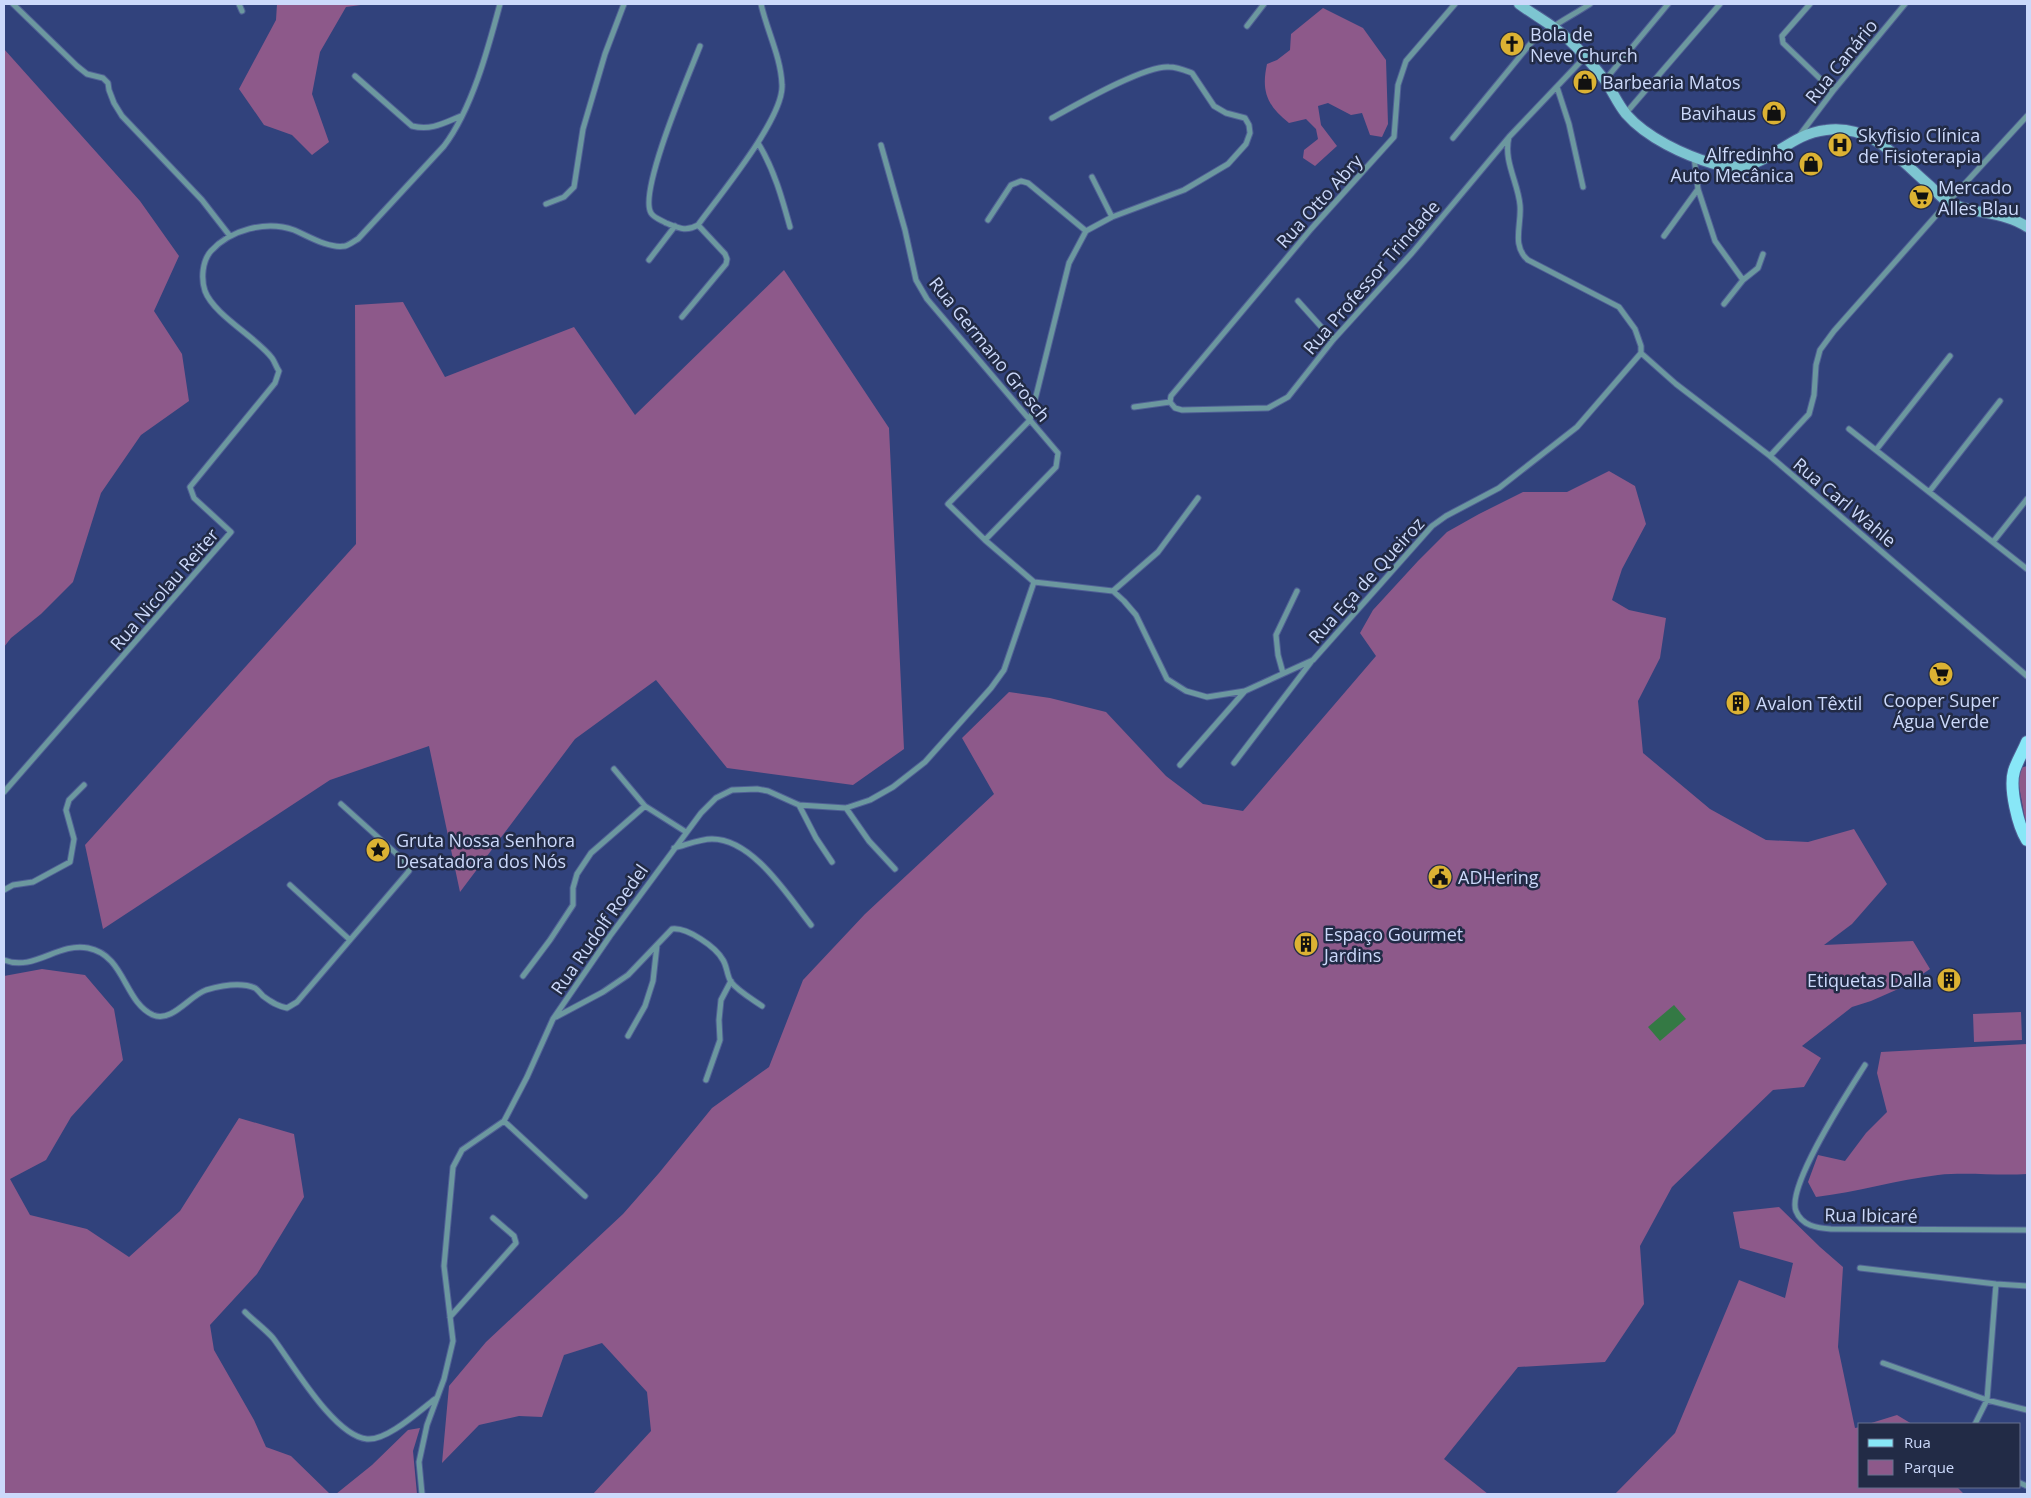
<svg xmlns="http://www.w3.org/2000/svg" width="2031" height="1498" viewBox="0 0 2031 1498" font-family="'Open Sans',sans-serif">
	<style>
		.green { fill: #8d598a }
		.water { fill: #347944 }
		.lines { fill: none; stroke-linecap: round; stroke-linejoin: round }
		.street-casing { stroke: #506095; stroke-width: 7 }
		.secondary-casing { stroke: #506095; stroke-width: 12 }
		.primary-casing { stroke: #506095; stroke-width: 14 }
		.street { stroke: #6c989f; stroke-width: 5 }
		.secondary { stroke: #7dc5d1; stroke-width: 10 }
		.primary { stroke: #88e7f7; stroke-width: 12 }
		.labels { text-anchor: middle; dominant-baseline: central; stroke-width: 5; stroke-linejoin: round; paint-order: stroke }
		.poi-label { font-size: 18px; fill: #ccd9fb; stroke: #222b46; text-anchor: start }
		.street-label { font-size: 18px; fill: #ccd9fb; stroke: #222b46 }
	</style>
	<rect width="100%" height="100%" fill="#31427c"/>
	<path class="green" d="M277,4H368L346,7L320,52L312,94L329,142L312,155L292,135L264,125L239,89L276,20Z
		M1323,8L1363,28L1386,60L1388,124L1382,137L1370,135L1362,113L1351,115L1328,103L1318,106L1321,125L1337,146L1315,166L1303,158L1304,150L1318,139L1316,129L1306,119L1289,123C1267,106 1261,91 1267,64L1277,60L1290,50L1291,34Z
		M4,49L140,201L179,256L154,311L182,354L189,401L141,435L101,493L73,582L41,614L11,638L4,647Z
		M784,270L889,428L904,749L853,785L727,768L656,680L575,739L460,892L429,746L330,780L103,929L85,845L356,544L355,305L403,302L445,377L574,327L635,415Z
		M1609,471L1635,486L1646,524L1622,569L1612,600L1629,610L1666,618L1660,658L1638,701L1643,753L1710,809L1766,840L1808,842L1854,829L1887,884L1852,924L1824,945L1913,941L1930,969L1905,986L1871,1001L1852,1007L1802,1046L1821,1058L1804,1087L1773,1090L1672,1187L1640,1246L1644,1304L1605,1362L1518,1367L1444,1459L1488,1494H593L651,1431L647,1392L602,1343L564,1355L542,1417L519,1416L479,1425L442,1463L449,1386L486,1342L623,1214L659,1173L712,1108L769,1067L803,980L865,914L994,794L962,738L1009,692L1050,698L1106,712L1166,776L1203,804L1243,811L1376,656L1360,633L1373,610L1418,561L1447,532L1479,514L1523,492H1567Z
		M2027,766V830L2018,780L2020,768Z
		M42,969L85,975L114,1009L123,1060L71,1117L46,1160L10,1179L30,1215L87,1229L129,1257L180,1211L239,1118L294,1134L304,1197L257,1274L210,1325L214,1350L254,1420L266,1447L291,1456L330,1494H4V976Z
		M2021,1012L2022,1040L1974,1042L1973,1014Z
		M2027,1044V1174C1998,1176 1967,1172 1938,1175C1897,1180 1857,1192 1816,1197L1808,1182L1818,1155L1845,1161L1866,1133L1887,1112L1877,1073L1881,1052Z
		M1779,1207L1820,1247L1843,1267L1838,1347L1855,1428L1860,1427V1487H1957L1964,1494H1615L1675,1433L1739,1280L1785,1298L1793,1263L1740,1248L1733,1212Z
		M1897,1415L1912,1424H1868Z
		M420,1428L413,1451L417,1494H336L372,1465L408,1430Z"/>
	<path class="water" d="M1674,1005L1686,1019L1660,1041L1648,1027Z"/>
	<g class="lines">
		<defs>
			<path id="street" d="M13,4L77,66L87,74L103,78L108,83L109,90L114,103L122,116L202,200L230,236
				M239,4L242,11
				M1810,4L1782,36L1783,43L1833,91
				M1247,26L1264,4
				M700,46C690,72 638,192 651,213C654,218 661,220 666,223C679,228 686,232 698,225C719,196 784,118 782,85C781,57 767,31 761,4
				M355,76L412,126C431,131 444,123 461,116
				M1605,80L1668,4
				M1557,87L1569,124L1583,187
				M1626,113L1720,4
				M1052,118C1076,105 1145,65 1169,67C1177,67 1184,70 1192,73L1214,106L1226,113L1245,118L1249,125L1250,133L1246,144L1228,164L1184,190L1112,217L1086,231L1069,263L1030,420L948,504L985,540L1034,582L1113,591L1124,601L1136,615L1167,679L1186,691L1207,697L1245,691L1313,660L1432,526L1446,516L1499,488L1577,427L1641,353V346L1635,329L1619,307L1528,260C1511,246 1522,224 1520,205C1518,182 1503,161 1509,137
				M1799,136L1833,91L1905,4
				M1453,138L1531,43C1549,27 1570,17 1590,4
				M758,143C774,169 782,198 790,227
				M881,145L905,230L916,280L927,299L1058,453L1056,467L985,540
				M1694,157L1698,189L1715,241L1743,280L1724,304
				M1092,177L1112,217
				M546,204L564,197L574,187L583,129L605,54L624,4
				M988,220L1011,185L1021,181L1028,183L1086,231
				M1664,236L1698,189
				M649,260L675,226
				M1743,280L1758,268L1763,254
				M1298,301L1333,340
				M682,317L726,264L727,259L725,254L698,225
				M1641,353L1676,384L1770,456L2027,676
				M1170,402L1171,396L1311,229L1394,137L1398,85L1406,61L1455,4
				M1134,407L1170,402L1175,408L1182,410L1268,408L1288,397L1333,340L1412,253L1509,137L1585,57
				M1849,429L2027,569
				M1876,450L1950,356
				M1770,456L1809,414L1814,395L1816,365L1820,350L1834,331L1948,202L2027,116
				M1929,492L2000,401
				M1993,542L2027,499
				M1113,591L1158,552L1198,498
				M1283,673L1278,655L1276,635L1297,591
				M1234,763L1311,662
				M1180,765L1245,691
				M614,769L645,806L686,832
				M4,792L231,532L194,498L190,487L275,383L279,371C276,367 275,362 272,358C256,337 214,315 205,291C201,279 202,261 211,251C230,230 266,220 294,230C308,236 329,249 345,246C349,245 354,241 358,239L444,146C472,109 488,49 500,4
				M799,805L816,838L832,862
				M846,808L869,841L895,869
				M674,848C686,845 700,839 712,839C753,839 788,896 811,925
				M290,885L350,940
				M4,890L13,885L33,882L70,862L74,839L66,810L69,800L84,785
				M4,960C34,972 58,942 88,948C125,955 124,1002 153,1015C172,1023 189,996 206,990C220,986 241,982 255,988C258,990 261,994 263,996C271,1002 277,1006 287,1008L297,1002L409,871L408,866L400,857L341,804
				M523,976L550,940L573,905V888L577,874L591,853L645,806
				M556,1017L603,992L628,975L672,929C687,927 716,947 723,960C727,966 727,976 731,982C738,991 752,999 762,1006
				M628,1036L645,1006L653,981L657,945
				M1865,1065C1850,1089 1786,1186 1796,1211C1802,1226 1817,1228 1831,1229L2027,1230
				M706,1080L720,1040L719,1020L721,1000L731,981
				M504,1121L585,1196
				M1860,1268L1996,1284L2027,1286
				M245,1312C254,1321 265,1329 273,1338C292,1363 334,1436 367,1439C387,1441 419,1411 435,1399
				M450,1317L516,1243L514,1236L493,1218
				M1883,1363L1987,1400L2027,1410
				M1975,1424L1987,1400L1996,1284
				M2020,1483L2027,1486
				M422,1494L419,1462L427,1425L444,1379L453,1341L444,1266L453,1167L462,1150L504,1121L527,1077L553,1019L610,936L701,813L716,798L732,790L757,789L768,791L799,805L846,808L870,800L893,787L925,762L991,688L1004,670L1034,582"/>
			<path id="secondary" d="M1519,4C1535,16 1554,25 1568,39C1581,51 1593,65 1604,79C1612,90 1617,103 1626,114C1647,138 1684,155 1714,164C1766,178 1781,135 1826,130C1870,124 1898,158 1928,184C1935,190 1941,198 1948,202C1973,215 2004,211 2027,227"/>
			<path id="primary" d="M2027,742C2023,752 2017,761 2014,771C2009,788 2018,826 2027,840"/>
		</defs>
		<use href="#street" class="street-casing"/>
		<use href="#secondary" class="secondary-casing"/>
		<use href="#primary" class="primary-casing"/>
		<use href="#street" class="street"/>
		<use href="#secondary" class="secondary"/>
		<use href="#primary" class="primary"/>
	</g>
	<defs>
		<symbol id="church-disc" viewBox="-11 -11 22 22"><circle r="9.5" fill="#dcb233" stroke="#222b46"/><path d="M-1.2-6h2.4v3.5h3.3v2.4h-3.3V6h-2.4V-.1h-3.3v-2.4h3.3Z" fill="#111"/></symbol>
		<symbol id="shop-disc" viewBox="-11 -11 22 22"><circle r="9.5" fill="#dcb233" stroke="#222b46"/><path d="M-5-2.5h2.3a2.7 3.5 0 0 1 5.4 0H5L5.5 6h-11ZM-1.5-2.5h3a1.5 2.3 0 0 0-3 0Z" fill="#111"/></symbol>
		<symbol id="hospital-disc" viewBox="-11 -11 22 22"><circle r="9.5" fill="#dcb233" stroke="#222b46"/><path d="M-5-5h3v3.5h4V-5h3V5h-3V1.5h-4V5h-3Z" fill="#111"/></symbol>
		<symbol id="supermarket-disc" viewBox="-11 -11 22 22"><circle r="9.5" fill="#dcb233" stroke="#222b46"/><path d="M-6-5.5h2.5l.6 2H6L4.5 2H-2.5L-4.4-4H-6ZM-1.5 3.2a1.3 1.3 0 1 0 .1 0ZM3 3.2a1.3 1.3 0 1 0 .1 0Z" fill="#111"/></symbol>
		<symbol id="building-disc" viewBox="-11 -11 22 22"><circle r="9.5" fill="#dcb233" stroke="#222b46"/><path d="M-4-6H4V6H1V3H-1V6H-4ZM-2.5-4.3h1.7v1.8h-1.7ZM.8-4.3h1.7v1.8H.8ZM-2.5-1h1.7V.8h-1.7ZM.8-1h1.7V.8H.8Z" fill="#111"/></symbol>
		<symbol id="sight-disc" viewBox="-11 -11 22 22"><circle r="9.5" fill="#dcb233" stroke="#222b46"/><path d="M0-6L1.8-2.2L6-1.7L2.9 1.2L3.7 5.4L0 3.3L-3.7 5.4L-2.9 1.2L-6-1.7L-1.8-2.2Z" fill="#111"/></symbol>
		<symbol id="civic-disc" viewBox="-11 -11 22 22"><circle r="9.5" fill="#dcb233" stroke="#222b46"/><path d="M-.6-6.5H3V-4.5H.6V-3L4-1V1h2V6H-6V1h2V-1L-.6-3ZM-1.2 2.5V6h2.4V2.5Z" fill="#111"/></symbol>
	</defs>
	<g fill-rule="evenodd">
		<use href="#church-disc" x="1498" y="30" width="28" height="28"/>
		<use href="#shop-disc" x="1571" y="68" width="28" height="28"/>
		<use href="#shop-disc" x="1760" y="99" width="28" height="28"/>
		<use href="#hospital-disc" x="1826" y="131" width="28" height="28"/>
		<use href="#shop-disc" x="1797" y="150" width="28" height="28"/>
		<use href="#supermarket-disc" x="1907" y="183" width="28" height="28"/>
		<use href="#supermarket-disc" x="1927" y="660" width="28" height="28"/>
		<use href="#building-disc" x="1724" y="689" width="28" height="28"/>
		<use href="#sight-disc" x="364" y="836" width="28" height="28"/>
		<use href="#civic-disc" x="1426" y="863" width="28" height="28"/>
		<use href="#building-disc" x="1292" y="930" width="28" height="28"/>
		<use href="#building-disc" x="1935" y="966" width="28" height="28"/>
	</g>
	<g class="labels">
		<g class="poi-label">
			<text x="1530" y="34">Bola de<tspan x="1530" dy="21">Neve Church</tspan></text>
			<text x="1602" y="82">Barbearia Matos</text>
			<text x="1756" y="113" text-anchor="end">Bavihaus</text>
			<text x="1858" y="135">Skyfisio Clínica<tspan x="1858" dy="21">de Fisioterapia</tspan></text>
			<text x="1794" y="154" text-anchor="end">Alfredinho<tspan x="1794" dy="21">Auto Mecânica</tspan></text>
			<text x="1938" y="187">Mercado<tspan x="1938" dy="21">Alles Blau</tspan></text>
			<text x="1941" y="700" text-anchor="middle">Cooper Super<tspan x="1941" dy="21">Água Verde</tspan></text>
			<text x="1756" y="703">Avalon Têxtil</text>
			<text x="396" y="840">Gruta Nossa Senhora<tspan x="396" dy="21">Desatadora dos Nós</tspan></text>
			<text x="1458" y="877">ADHering</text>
			<text x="1324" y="934">Espaço Gourmet<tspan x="1324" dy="21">Jardins</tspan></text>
			<text x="1932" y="980" text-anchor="end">Etiquetas Dalla</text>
		</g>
		<g class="street-label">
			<text transform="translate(1841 61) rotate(-51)">Rua Canário</text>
			<text transform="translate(1319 201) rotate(-48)">Rua Otto Abry</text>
			<text transform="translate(1371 277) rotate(-49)">Rua Professor Trindade</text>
			<text transform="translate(990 349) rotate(51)">Rua Germano Grosch</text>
			<text transform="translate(1845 502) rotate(40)">Rua Carl Wahle</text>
			<text transform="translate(1366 580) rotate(-48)">Rua Eça de Queiroz</text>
			<text transform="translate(164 589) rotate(-49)">Rua Nicolau Reiter</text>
			<text transform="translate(599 929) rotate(-55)">Rua Rudolf Roedel</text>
			<text transform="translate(1871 1215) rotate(1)">Rua Ibicaré</text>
		</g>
	</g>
	<rect width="2031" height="1498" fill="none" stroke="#ccd9fb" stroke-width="10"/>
	<rect x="1858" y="1423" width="162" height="65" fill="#222b46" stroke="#66718e"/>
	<rect x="1868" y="1439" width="25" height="8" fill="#88e7f7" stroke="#66718e"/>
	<text x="1904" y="1448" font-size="15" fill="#ccd9fb">Rua</text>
	<rect x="1868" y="1460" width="25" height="15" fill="#8d598a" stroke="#66718e"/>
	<text x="1904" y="1473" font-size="15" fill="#ccd9fb">Parque</text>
</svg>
